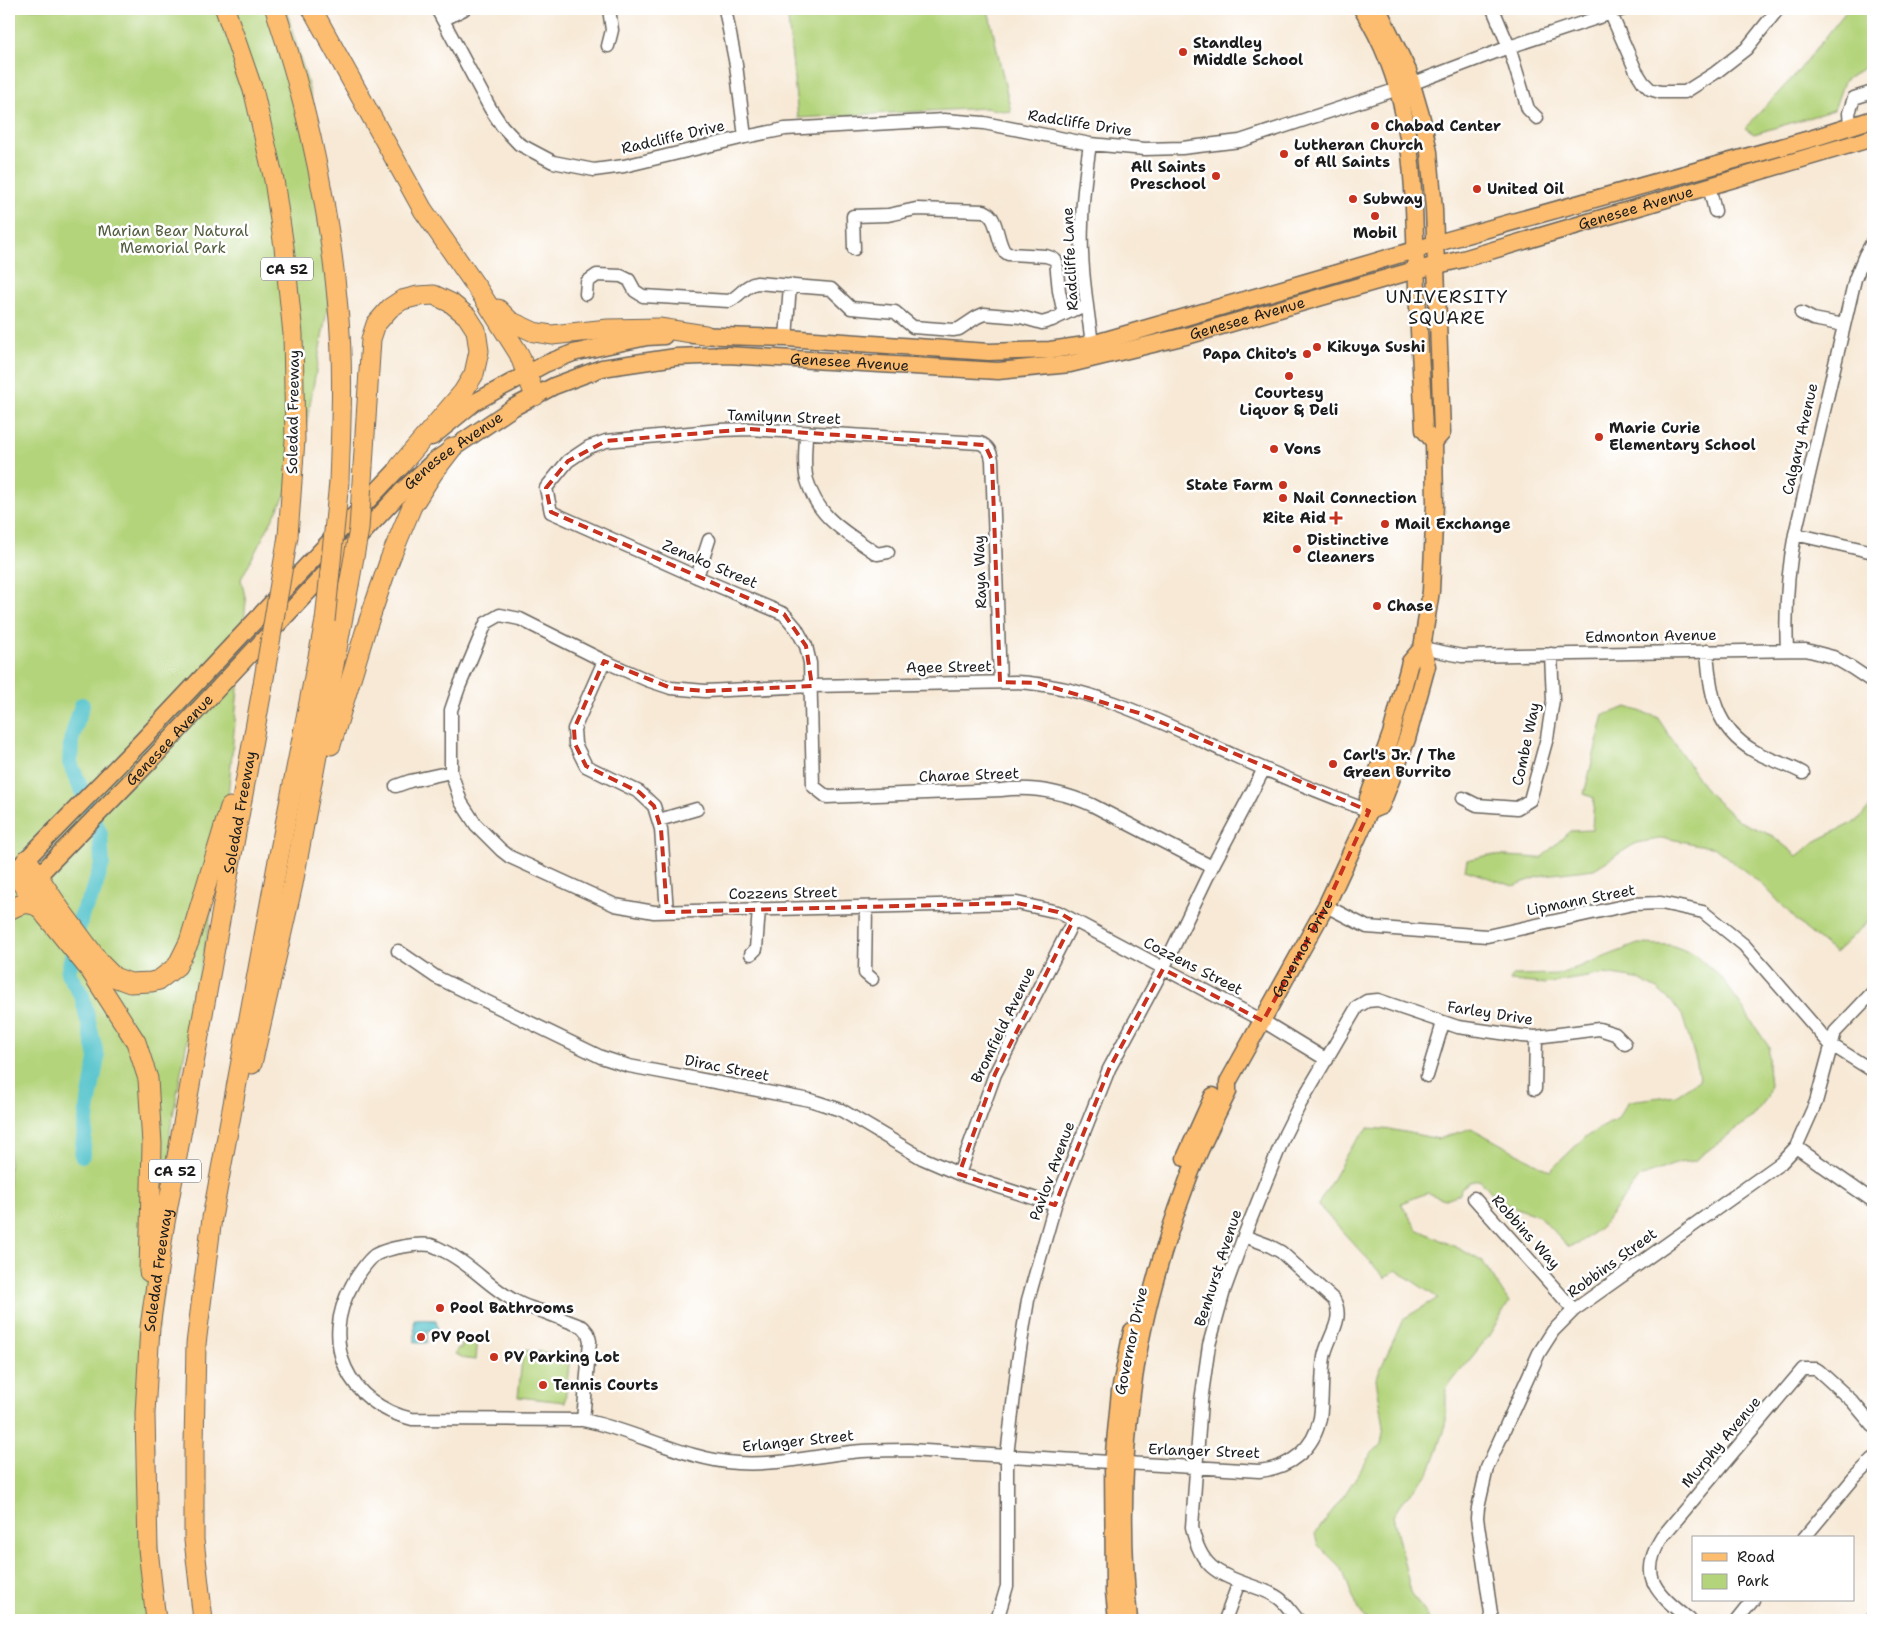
<svg xmlns="http://www.w3.org/2000/svg" width="1882" height="1629" viewBox="0 0 1882 1629" font-family="'Shantell Sans',sans-serif">
	<style>
		.green { fill: #b4d47c; stroke: #68784c }
		.water { fill: url(#water-waves); stroke: #3a7074 }
		.lines { fill: none; stroke-linecap: round; stroke-linejoin: round }
		.river { stroke: #58c5cd; stroke-width: 16 }
		.minor-casing { stroke: #69645d; stroke-width: 15 }
		.major-casing { stroke: #69645d; stroke-width: 19 }
		.highway-casing { stroke: #69645d; stroke-width: 21 }
		.minor { stroke: #fff; stroke-width: 12 }
		.major { stroke: #fcbd6f; stroke-width: 16 }
		.highway { stroke: #fcbd6f; stroke-width: 19 }
		.highway-bridge-casing { stroke: #69645d; stroke-width: 21; stroke-linecap: butt }
		.highway-bridge { stroke: #fcbd6f; stroke-width: 19 }
		.marked { fill: none; stroke: #c8321e; stroke-width: 4; stroke-dasharray: 10 6; stroke-linejoin: round }
		.poi-dot { fill: #c8321e; stroke: #fff; stroke-width: 2 }
		.labels { text-anchor: middle; dominant-baseline: central; stroke-width: 5; stroke-linejoin: round; paint-order: stroke }
		.shield { fill: #fff; stroke: #606060; stroke-width: 1 }
		.shield-label { font-size: 14px; font-weight: bold; fill: #1c1c1c }
		.poi-label { font-size: 15px; font-weight: bold; fill: #1c1c1c; stroke: #fff; text-anchor: start }
		.street-label { font-size: 15px; fill: #1c1c1c; stroke: #fff }
		.park-label { font-size: 15px; fill: #515c3e; stroke: #fff }
		.quarter-label { font-size: 18px; letter-spacing: 1px; fill: #1c1c1c; stroke: #fff }
	</style>
	<defs>
		<pattern id="water-waves" width="16" height="10" patternUnits="userSpaceOnUse" patternTransform="scale(1.25)"><rect width="16" height="10" fill="#58c5cd"/><path d="M0 5q4-4 8 0t8 0" fill="none" stroke="#4ca9af"/></pattern>
	</defs>
	<rect width="100%" height="100%" fill="#fff"/>
	<filter id="ink" filterUnits="userSpaceOnUse"><feTurbulence type="fractalNoise" baseFrequency=".02" numOctaves="2"/><feDisplacementMap in="SourceGraphic" scale="10" xChannelSelector="R" yChannelSelector="G"/><feConvolveMatrix kernelMatrix="1 2 1 2 8 2 1 2 1" color-interpolation-filters="sRGB"/></filter>
	<filter id="wash" filterUnits="userSpaceOnUse"><feTurbulence type="fractalNoise" baseFrequency=".0096" numOctaves="4" result="noise"/><feDisplacementMap in="SourceGraphic" scale="20" xChannelSelector="R" yChannelSelector="G"/><feGaussianBlur stdDeviation="1.12" result="paint"/><feColorMatrix in="noise" values="0 0 0 0 0 0 0 0 0 0 0 0 0 0 0 0 0 1.4 0 .05"/><feComposite in="paint" operator="in"/></filter>
	<g filter="url(#wash)">
		<rect width="100%" height="100%" fill="#f7e9d6"/>
		<path class="green" d="M9,9H286L307,81L319,129L339,243L298,471L241,579L246,601L223,851L170,1131L174,1206L156,1342L152,1402L157,1547L166,1620H9Z
			M787,9H988L1011,112L985,108L798,118Z
			M1848,9H1873V58L1868,65L1844,81L1834,110L1754,134L1745,128L1796,74Z
			M1627,707L1657,717L1708,793L1739,821L1773,836L1797,856L1816,841L1858,820L1873,804V917L1835,953L1803,927L1763,885L1715,848L1665,838L1636,843L1594,869L1544,875L1513,886L1465,870L1467,860L1489,855L1541,858L1570,831L1592,830L1594,798L1584,794L1604,715Z
			M1638,944L1671,945L1694,954L1722,978L1769,1047L1768,1066L1770,1085L1767,1098L1751,1118L1694,1161L1678,1163L1640,1177L1601,1227L1578,1244L1568,1247L1539,1216L1497,1201L1488,1188L1479,1180L1470,1182L1461,1188L1460,1194L1445,1199L1427,1193L1401,1203L1417,1229L1462,1250L1483,1262L1509,1302L1488,1337L1446,1389V1426L1429,1474L1404,1499L1393,1516L1411,1592L1429,1620H1365L1353,1598L1342,1569L1318,1545L1315,1534L1345,1494L1371,1454L1381,1444L1384,1426L1376,1379L1403,1319L1438,1298L1396,1270L1385,1278L1318,1205L1349,1150L1368,1128L1394,1130L1439,1139L1471,1128L1550,1171L1585,1137L1617,1119L1629,1101L1676,1095L1699,1080L1697,1064L1682,1015L1673,1003L1657,989L1637,979L1605,974L1545,984L1510,981L1513,975L1560,974Z
			M478,1337L476,1360L466,1359L455,1354L458,1348H462L461,1341Z
			M523,1350L570,1355L565,1402L518,1397Z"/>
		<path class="water" d="M414,1319L436,1320L438,1329L427,1331V1343H415Z"/>
		<g class="lines">
			<path class="river" d="M82,705L71,741L70,763L100,834L102,864L93,893L82,913L68,973L82,996L97,1058L87,1112L82,1155"/>
		</g>
	</g>
	<g filter="url(#ink)">
		<g class="lines">
			<defs>
				<path id="minor" d="M437,9L490,108L502,126L519,144L553,162L594,170L624,166L745,137L785,129L944,120L984,123L1090,144L1145,149L1182,148L1240,141L1398,89L1509,47L1624,9
					M725,9L736,65L745,137
					M1493,9L1509,47L1528,109L1537,118
					M1611,14L1636,71L1643,82L1650,89L1660,92H1685L1715,73L1746,49L1778,9
					M443,20L464,9
					M608,46L612,30L609,9
					M1850,127L1849,113L1854,98L1873,92
					M1090,144C1086,171 1082,197 1082,224C1080,264 1087,304 1092,344
					M1709,186L1715,211
					M854,249L853,216L888,215L916,209L984,211C998,217 996,238 1004,251L1008,254L1046,256L1052,258L1056,261L1059,291L1064,314
					M586,294L587,282L597,275L621,276L629,280L635,291L643,296L729,301C740,296 745,285 757,283L831,289L851,308L895,312L913,327L953,330L959,329L977,317L984,314L1021,317L1042,323L1052,320L1075,309L1087,308
					M1801,313L1813,319L1844,325
					M786,338L790,285
					M806,433C806,447 803,466 807,480C818,519 846,532 877,554L888,552
					M1795,534L1873,552
					M697,577L709,540
					M1422,648L1462,656L1806,650L1833,657L1852,668L1873,682
					M1787,650C1785,609 1787,574 1795,534L1855,279L1865,255L1873,241
					M1707,651C1710,692 1714,728 1754,751C1769,760 1787,764 1803,773
					M604,661L574,729L575,744L586,766L639,792L654,806L661,829L667,912
					M1000,682L992,460C991,452 988,446 980,443L750,429L720,430L606,441L589,447L568,461L546,488L551,512L697,577L784,614L796,628L806,646L810,663L813,786L827,797L1001,790C1033,786 1063,792 1092,805L1212,867
					M396,786L410,781L451,772
					M1463,798L1477,805L1517,808L1530,800L1547,738L1553,700L1551,654
					M659,820L697,809
					M1326,906L1367,927L1487,936L1633,904L1661,903L1703,912L1744,945L1830,1044L1873,1071
					M866,907L865,973L872,979
					M398,951L436,977L601,1057L629,1066L810,1100L841,1110L922,1158L959,1174L1055,1205
					M751,954L756,949L759,909
					M1327,1060L1263,1021L1058,912L1017,903L654,912L615,905L510,857L501,850L476,825L461,802L451,772V710L459,687L486,623L500,615L520,619L604,661L647,680L671,688L705,691L812,686L1016,682C1094,686 1165,724 1235,756C1279,776 1324,794 1369,811
					M1427,1076L1443,1023
					M1535,1089L1536,1037
					M1796,1147L1873,1201
					M959,1174L995,1074L1073,921
					M1474,1198L1574,1310
					M583,1420L590,1341L588,1333L583,1327C570,1322 557,1317 544,1312C535,1309 526,1307 519,1303C491,1290 472,1264 444,1251C440,1249 435,1246 431,1245C416,1243 388,1248 375,1255C368,1260 356,1277 352,1285C319,1343 348,1404 412,1419L583,1420C634,1430 686,1460 737,1463C780,1466 821,1454 863,1451C878,1450 894,1450 909,1450L1259,1471C1290,1468 1314,1449 1320,1418C1323,1398 1321,1377 1324,1357C1328,1336 1345,1320 1334,1300L1281,1252L1268,1245L1244,1236
					M1804,1538L1854,1478L1873,1459
					M997,1620L1007,1586V1456L1018,1361L1028,1300L1055,1205L1109,1069L1163,969L1212,867L1264,769
					M1225,1620L1239,1582
					M1298,1620C1292,1613 1287,1605 1280,1599C1272,1593 1261,1589 1252,1586C1216,1574 1200,1566 1192,1527L1201,1401L1209,1345L1224,1291L1244,1236L1285,1134L1300,1104L1357,1007L1367,1001L1378,1000L1458,1027L1522,1036L1536,1037L1599,1029L1615,1034L1625,1044
					M1492,1620L1477,1518L1478,1508L1487,1468L1539,1353L1553,1331L1574,1310L1781,1163L1796,1147L1816,1102L1835,1032L1873,992
					M1690,1620C1659,1595 1636,1578 1662,1537L1803,1369H1816L1819,1371L1852,1401L1873,1426
					M1737,1620L1753,1600
					M1871,1620L1873,1617"/>
				<g id="major">
					<path d="M1362,9C1407,80 1413,154 1415,236C1417,301 1421,365 1424,430L1434,442L1435,504L1431,591L1422,648L1427,666L1407,739L1381,806L1369,811"/>
					<path d="M1378,9L1408,71L1422,119L1429,152L1434,209L1442,433L1434,442"/>
					<path d="M693,335L786,338L989,352L1050,350L1092,344L1317,279L1448,240L1810,139L1873,119"/>
					<path d="M432,437L475,402L545,364L573,353L609,345L647,337L664,336"/>
					<path d="M9,877L142,741L408,458"/>
					<path id="s1" d="M29,885L154,757L403,490L434,461L514,407L554,386L602,368L676,357L727,355L998,371L1070,364L1190,335L1408,272L1463,259L1873,138"/>
					<path d="M1185,1158L1213,1096"/>
					<path d="M1117,1620L1114,1592L1113,1463L1120,1391L1132,1331"/>
					<path id="s2" d="M1129,1620C1122,1547 1122,1466 1132,1393C1141,1322 1161,1252 1186,1185C1197,1153 1213,1122 1228,1092V1082L1326,906L1364,824L1369,811L1368,798L1391,734L1410,662L1422,648"/>
				</g>
				<g id="highway">
					<path d="M225,9L254,93L274,180L284,247L293,334L295,440L288,536"/>
					<path d="M275,9C307,105 329,206 338,308C344,366 341,424 339,482"/>
					<path d="M312,9L423,210L480,292L519,354L535,396"/>
					<path d="M498,309L510,321L534,332L552,335L608,329L659,328L705,335"/>
					<path d="M363,466L371,339L376,324L390,308L402,300L418,296L434,295L451,303L467,316L476,330L479,351L474,374L463,392L399,467"/>
					<path d="M331,745L365,632L390,559L412,506L433,473L453,447"/>
					<path d="M27,859L60,909L101,964L114,977L130,983L151,982L159,980L177,966L189,942L230,807"/>
					<path d="M13,872L46,916L90,970L136,1042L148,1079L152,1144L149,1272"/>
					<path d="M9,910C22,903 27,901 41,908"/>
					<path d="M252,1064L293,884L349,585"/>
					<path id="s3" d="M156,1620L148,1549L145,1414L150,1327L164,1228L262,690"/>
					<path d="M203,1620L194,1540V1445L196,1344L212,1218L279,855L325,621"/>
				</g>
			</defs>
			<use href="#minor" class="minor-casing"/>
			<use href="#major" class="major-casing"/>
			<use href="#highway" class="highway-casing"/>
			<use href="#minor" class="minor"/>
			<use href="#major" class="major"/>
			<use href="#highway" class="highway"/>
			<defs>
				<path id="highway-bridge" d="M349,585L359,529L363,466
					M325,621L339,482
					M262,690L288,536"/>
			</defs>
			<use href="#highway-bridge" class="highway-bridge-casing"/>
			<use href="#highway-bridge" class="highway-bridge"/>
		</g>
	</g>
	<path class="marked" d="M750,429L985,445L992,460L1000,682L1038,683L1142,714L1369,811L1326,906L1263,1021L1163,969L1109,1069L1055,1205L959,1174L995,1074L1073,921L1058,912L1017,903L667,912L661,829L654,806L639,792L586,766L575,744L574,729L604,661L671,688L705,691L812,686L806,646L784,614L551,512L546,488L568,461L606,441Z"/>
	<g class="poi-dot">
		<circle cx="1183" cy="52" r="5"/>
		<circle cx="1375" cy="126" r="5"/>
		<circle cx="1284" cy="154" r="5"/>
		<circle cx="1216" cy="176" r="5"/>
		<circle cx="1477" cy="189" r="5"/>
		<circle cx="1353" cy="199" r="5"/>
		<circle cx="1375" cy="216" r="5"/>
		<circle cx="1317" cy="347" r="5"/>
		<circle cx="1307" cy="354" r="5"/>
		<circle cx="1289" cy="376" r="5"/>
		<circle cx="1599" cy="437" r="5"/>
		<circle cx="1274" cy="449" r="5"/>
		<circle cx="1283" cy="485" r="5"/>
		<circle cx="1283" cy="498" r="5"/>
		<path d="M1333.5 510.5h5v5h5v5h-5v5h-5v-5h-5v-5h5z"/>
		<circle cx="1385" cy="524" r="5"/>
		<circle cx="1297" cy="549" r="5"/>
		<circle cx="1377" cy="606" r="5"/>
		<circle cx="1333" cy="764" r="5"/>
		<circle cx="440" cy="1308" r="5"/>
		<circle cx="421" cy="1337" r="5"/>
		<circle cx="494" cy="1357" r="5"/>
		<circle cx="543" cy="1385" r="5"/>
	</g>
	<g class="labels">
		<g class="shield">
			<rect x="261" y="257.5" width="52" height="23" rx="4"/>
			<rect x="149" y="1159.5" width="52" height="23" rx="4"/>
		</g>
		<g class="shield-label">
			<text x="287" y="269">CA 52</text>
			<text x="175" y="1171">CA 52</text>
		</g>
		<g class="poi-label">
			<text x="1193" y="43">Standley<tspan x="1193" dy="17">Middle School</tspan></text>
			<text x="1385" y="126">Chabad Center</text>
			<text x="1294" y="145">Lutheran Church<tspan x="1294" dy="17">of All Saints</tspan></text>
			<text x="1206" y="167" text-anchor="end">All Saints<tspan x="1206" dy="17">Preschool</tspan></text>
			<text x="1487" y="189">United Oil</text>
			<text x="1363" y="199">Subway</text>
			<text x="1375" y="233" text-anchor="middle">Mobil</text>
			<text x="1327" y="347">Kikuya Sushi</text>
			<text x="1297" y="354" text-anchor="end">Papa Chito's</text>
			<text x="1289" y="393" text-anchor="middle">Courtesy<tspan x="1289" dy="17">Liquor &amp; Deli</tspan></text>
			<text x="1609" y="428">Marie Curie<tspan x="1609" dy="17">Elementary School</tspan></text>
			<text x="1284" y="449">Vons</text>
			<text x="1273" y="485" text-anchor="end">State Farm</text>
			<text x="1293" y="498">Nail Connection</text>
			<text x="1326" y="518" text-anchor="end">Rite Aid</text>
			<text x="1395" y="524">Mail Exchange</text>
			<text x="1307" y="540">Distinctive<tspan x="1307" dy="17">Cleaners</tspan></text>
			<text x="1387" y="606">Chase</text>
			<text x="1343" y="755">Carl's Jr. / The<tspan x="1343" dy="17">Green Burrito</tspan></text>
			<text x="450" y="1308">Pool Bathrooms</text>
			<text x="431" y="1337">PV Pool</text>
			<text x="504" y="1357">PV Parking Lot</text>
			<text x="553" y="1385">Tennis Courts</text>
		</g>
		<g class="street-label">
			<text transform="translate(1080 123) rotate(9)">Radcliffe Drive</text>
			<text transform="translate(673 137) rotate(-13)">Radcliffe Drive</text>
			<text stroke="none"><textPath href="#s1" startOffset="1836">Genesee Avenue</textPath></text>
			<text transform="translate(1070 259) rotate(-93)">Radcliffe Lane</text>
			<text stroke="none"><textPath href="#s1" startOffset="1432">Genesee Avenue</textPath></text>
			<text stroke="none"><textPath href="#s1" startOffset="1028">Genesee Avenue</textPath></text>
			<text transform="translate(293 412) rotate(-89)">Soledad Freeway</text>
			<text transform="translate(784 417) rotate(2)">Tamilynn Street</text>
			<text transform="translate(1800 439) rotate(-77)">Calgary Avenue</text>
			<text stroke="none"><textPath href="#s1" startOffset="608">Genesee Avenue</textPath></text>
			<text transform="translate(710 564) rotate(23)">Zenako Street</text>
			<text transform="translate(980 572) rotate(-92)">Raya Way</text>
			<text transform="translate(1651 636) rotate(-1)">Edmonton Avenue</text>
			<text transform="translate(949 667) rotate(-1)">Agee Street</text>
			<text stroke="none"><textPath href="#s1" startOffset="202">Genesee Avenue</textPath></text>
			<text transform="translate(1526 744) rotate(-78)">Combe Way</text>
			<text transform="translate(969 775) rotate(-2)">Charae Street</text>
			<text stroke="none"><textPath href="#s3" startOffset="816">Soledad Freeway</textPath></text>
			<text transform="translate(783 893) rotate(-1)">Cozzens Street</text>
			<text transform="translate(1581 900) rotate(-11)">Lipmann Street</text>
			<text stroke="none"><textPath href="#s2" startOffset="708">Governor Drive</textPath></text>
			<text transform="translate(1193 966) rotate(27)">Cozzens Street</text>
			<text transform="translate(1490 1013) rotate(9)">Farley Drive</text>
			<text transform="translate(1003 1025) rotate(-64)">Bromfield Avenue</text>
			<text transform="translate(727 1068) rotate(11)">Dirac Street</text>
			<text transform="translate(1052 1171) rotate(-70)">Pavlov Avenue</text>
			<text transform="translate(1526 1232) rotate(48)">Robbins Way</text>
			<text transform="translate(1612 1263) rotate(-36)">Robbins Street</text>
			<text transform="translate(1218 1268) rotate(-72)">Benhurst Avenue</text>
			<text stroke="none"><textPath href="#s3" startOffset="351">Soledad Freeway</textPath></text>
			<text transform="translate(1131 1341) rotate(-78)">Governor Drive</text>
			<text transform="translate(798 1441) rotate(-6)">Erlanger Street</text>
			<text transform="translate(1721 1442) rotate(-50)">Murphy Avenue</text>
			<text transform="translate(1204 1451) rotate(2)">Erlanger Street</text>
		</g>
		<g class="park-label">
			<text x="173" y="231">Marian Bear Natural<tspan x="173" dy="17">Memorial Park</tspan></text>
		</g>
		<g class="quarter-label">
			<text x="1447" y="297">UNIVERSITY<tspan x="1447" dy="21">SQUARE</tspan></text>
		</g>
	</g>
	<rect width="1882" height="1629" fill="none" stroke="#fff" stroke-width="30"/>
	<rect x="1692" y="1536" width="162" height="65" fill="#ffffff" stroke="#a4a4a4"/>
	<rect x="1702" y="1553" width="25" height="8" fill="#fcbd6f" stroke="#a4a4a4"/>
	<text x="1737" y="1562" font-size="15" fill="#1c1c1c">Road</text>
	<rect x="1702" y="1574" width="25" height="15" fill="#b4d47c" stroke="#a4a4a4"/>
	<text x="1737" y="1586" font-size="15" fill="#1c1c1c">Park</text>
</svg>
